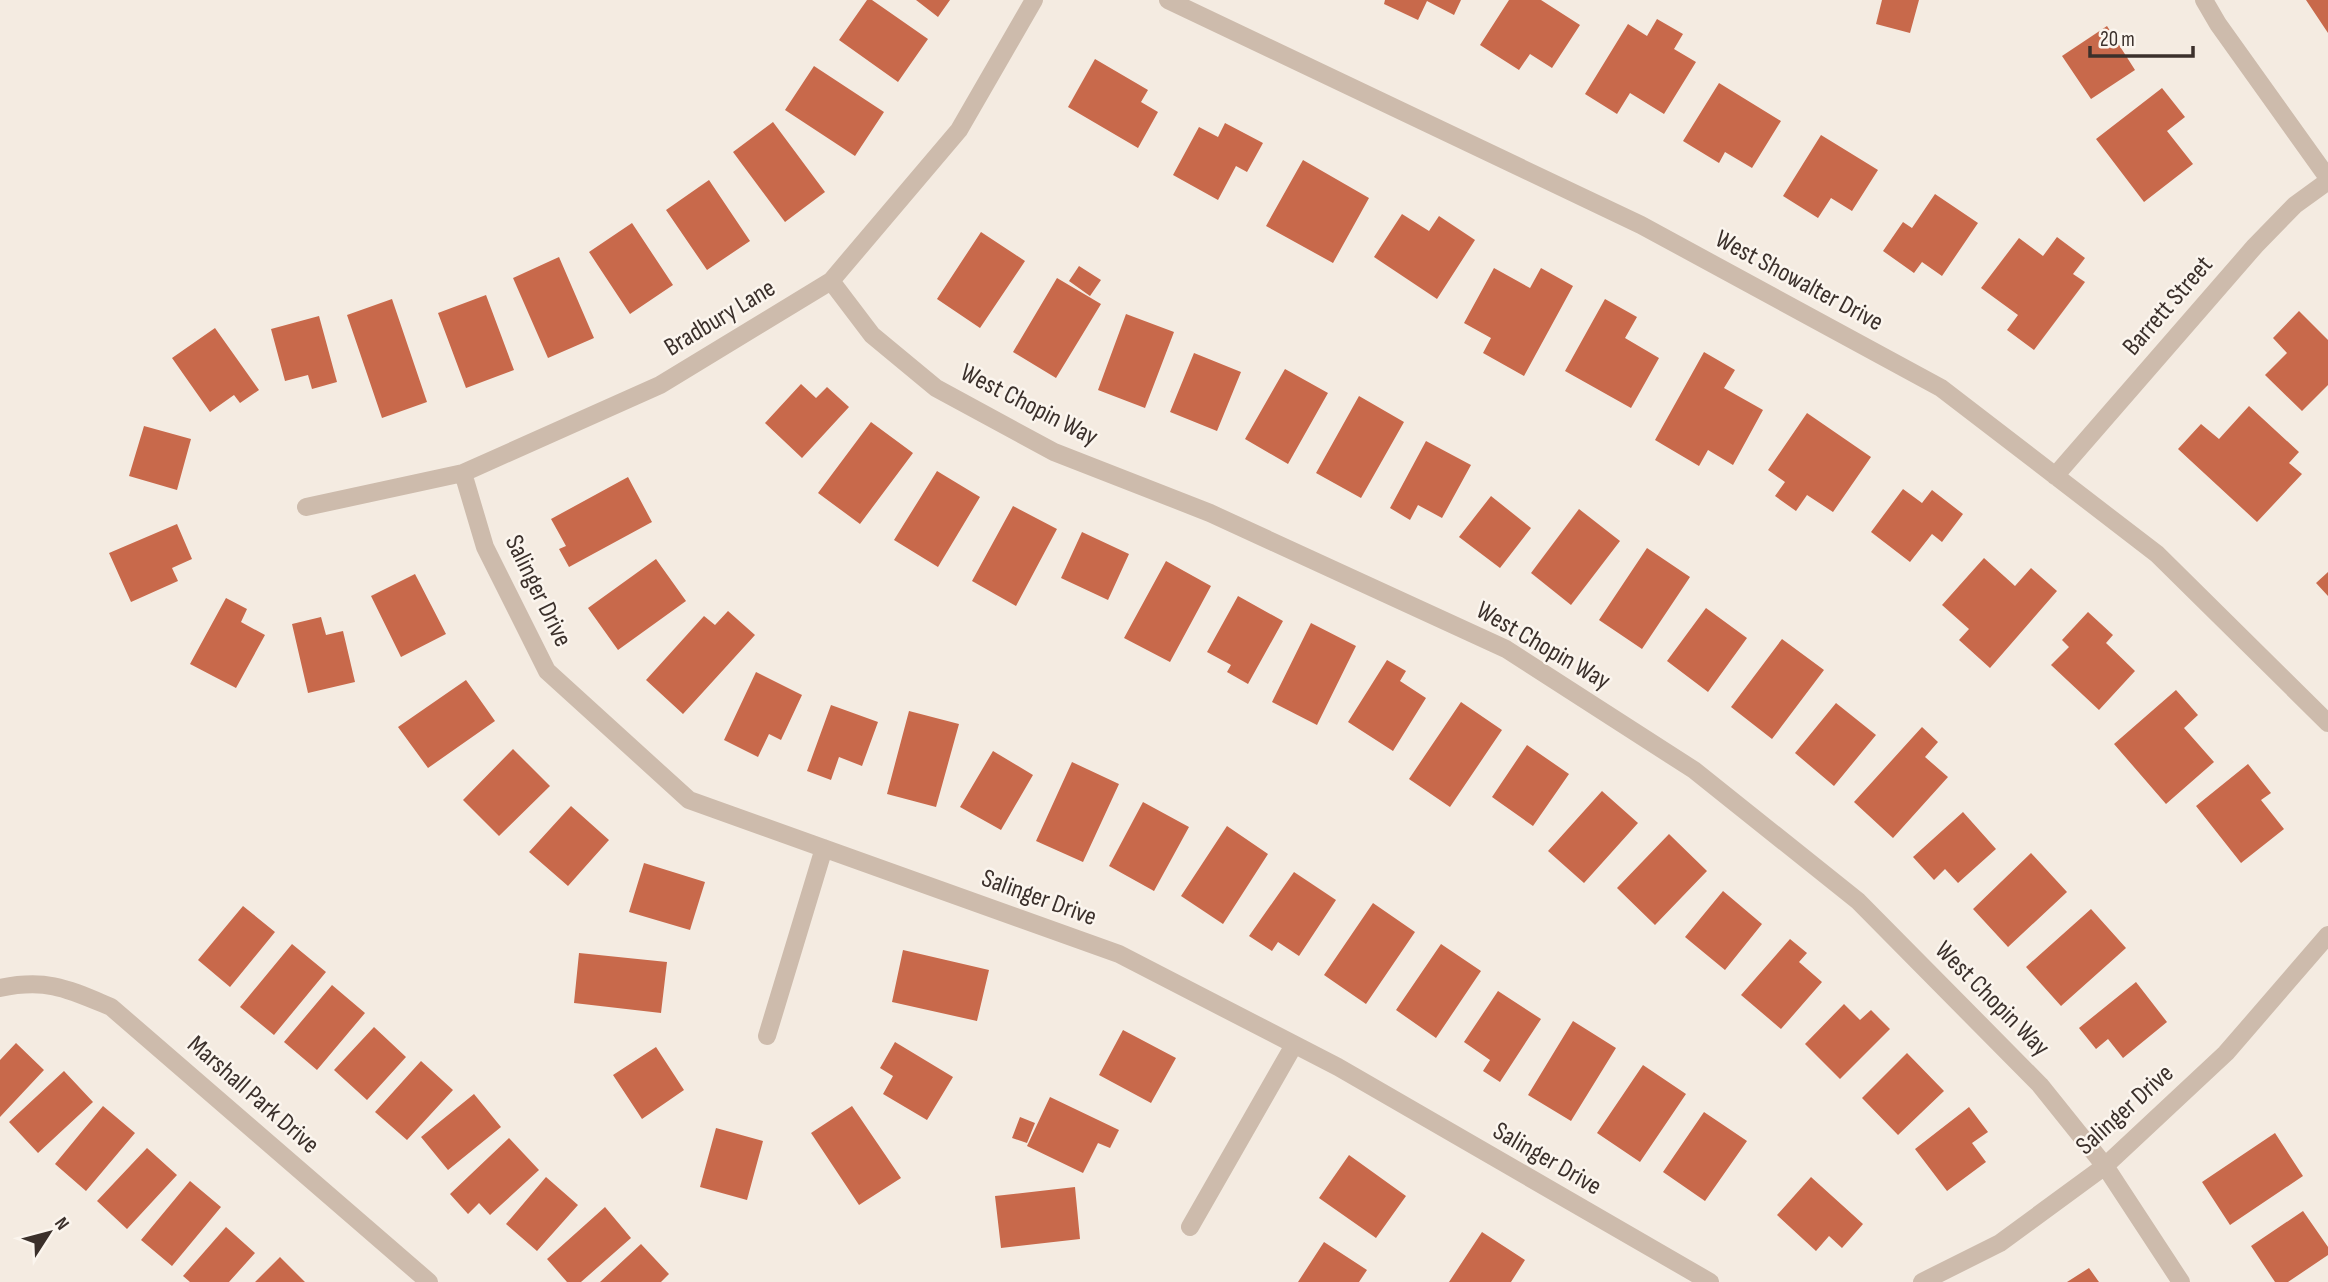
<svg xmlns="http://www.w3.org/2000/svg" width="2328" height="1282" viewBox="0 0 2328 1282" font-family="'Sofia Sans Condensed',sans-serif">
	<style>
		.building { fill: #c8694b }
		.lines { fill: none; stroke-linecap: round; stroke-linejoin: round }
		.minor { stroke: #cdbbac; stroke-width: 18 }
		.labels { text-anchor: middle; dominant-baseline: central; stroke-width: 5; stroke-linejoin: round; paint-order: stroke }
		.street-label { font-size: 26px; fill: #3b302b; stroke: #fbf5ee }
	</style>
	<rect width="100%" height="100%" fill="#f4ebe1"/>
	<path class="building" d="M867,0H872L928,39L898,82L839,40Z
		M916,0H950L938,17Z
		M1385,0H1461L1454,15L1427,1L1418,20L1384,4Z
		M1509,0H1541L1580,25L1552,68L1530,54L1519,70L1480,45Z
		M1882,0H1919L1910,33L1876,24Z
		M2306,0H2328V33Z
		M1657,19L1683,34L1674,49L1696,62L1664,114L1630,93L1617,114L1585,94L1628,24L1647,36Z
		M2107,26L2135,70L2091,99L2062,56Z
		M1095,59L1148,90L1141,102L1158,112L1138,148L1068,107Z
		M814,66L884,112L855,156L785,110Z
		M1719,83L1781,121L1752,168L1725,152L1719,163L1683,141Z
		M2162,88L2185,117L2167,131L2193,164L2144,202L2096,139Z
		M773,122L825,192L785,222L733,152Z
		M1225,123L1263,143L1247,172L1236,166L1218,200L1173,175L1199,127L1218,137Z
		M1821,135L1878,170L1852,211L1831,198L1818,218L1783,196Z
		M1303,160L1369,198L1333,263L1266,226Z
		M709,180L750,241L707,270L666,210Z
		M1935,194L1978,223L1942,276L1922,262L1914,273L1883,251L1903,222L1912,228Z
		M1402,214L1429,231L1439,216L1475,240L1437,299L1374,257Z
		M632,223L673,285L630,314L589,252Z
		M981,232L1025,261L980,328L937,299Z
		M2057,237L2085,258L2073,274L2085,282L2034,350L2007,330L2018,315L1981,288L2019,238L2043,256Z
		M559,257L594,338L548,358L513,278Z
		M1079,266L1101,280L1090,296L1069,281Z
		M1494,268L1530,288L1541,268L1573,286L1524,376L1483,353L1491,338L1464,323Z
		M1057,278L1101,304L1056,378L1013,352Z
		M486,295L514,370L466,388L438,313Z
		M392,299L427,402L382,418L347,315Z
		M1605,299L1637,317L1625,338L1659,358L1631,408L1565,371Z
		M2299,311L2328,340V385L2302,411L2265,375L2287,353L2273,338Z
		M1126,314L1174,332L1145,408L1098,390Z
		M319,316L337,382L312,389L308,375L285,381L271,329Z
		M215,328L259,390L240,403L234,395L210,412L172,358Z
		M1704,352L1735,370L1724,388L1763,410L1733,465L1708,450L1699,466L1655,440Z
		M1194,353L1241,372L1217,431L1170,412Z
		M1285,369L1328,393L1288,464L1245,439Z
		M801,384L816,398L827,387L849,407L802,458L765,423Z
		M1359,396L1404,422L1361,498L1316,473Z
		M2249,406L2299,452L2289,463L2302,474L2257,522L2178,449L2201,424L2219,439Z
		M1807,413L1871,457L1833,512L1807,495L1796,511L1775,496L1785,482L1768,470Z
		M871,422L913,453L860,524L818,493Z
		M144,426L191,439L177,490L129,476Z
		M1426,441L1471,465L1442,518L1418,505L1410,520L1390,508Z
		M937,471L980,497L938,567L894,540Z
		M628,477L652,522L569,567L559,549L566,546L551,519Z
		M1903,489L1922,503L1932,490L1963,514L1942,542L1932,534L1910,562L1871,532Z
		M1491,496L1531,528L1500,568L1459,537Z
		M1013,506L1057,529L1016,606L972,581Z
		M1579,509L1620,541L1571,605L1531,573Z
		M177,524L192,559L172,568L178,581L131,602L109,553Z
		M1082,532L1129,554L1108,600L1061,578Z
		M1647,548L1690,577L1642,649L1599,620Z
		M1984,558L2015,586L2031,568L2057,591L1990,668L1959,640L1969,629L1942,605Z
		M656,559L686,601L618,650L588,608Z
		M1166,561L1211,586L1170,662L1124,638Z
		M2328,572V596L2316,583Z
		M415,574L446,634L401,657L371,596Z
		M1238,596L1283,621L1248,684L1227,672L1231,665L1207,652Z
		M226,598L247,609L241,622L265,635L236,688L190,664Z
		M1706,608L1747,638L1708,692L1667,661Z
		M728,611L755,635L683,714L646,680L704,616L715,625Z
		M2088,612L2113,635L2106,643L2135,671L2099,710L2051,665L2069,647L2062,640Z
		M321,617L326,635L343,631L355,682L308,693L292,624Z
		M1311,623L1356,646L1317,725L1272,702Z
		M1782,639L1824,670L1772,739L1731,707Z
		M1387,660L1406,671L1400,681L1426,698L1393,751L1348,722Z
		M756,672L802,695L781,740L769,734L758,757L724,740Z
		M466,680L495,721L428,768L398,727Z
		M2176,690L2198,715L2184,728L2214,762L2166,804L2114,744Z
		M1461,702L1502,730L1450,807L1409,779Z
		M1836,703L1876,735L1834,786L1795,753Z
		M831,705L878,722L862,766L839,757L831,780L807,771Z
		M909,711L959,724L936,807L887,794Z
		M1922,727L1938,742L1925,757L1948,777L1893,838L1854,802Z
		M1527,745L1569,774L1533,826L1492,797Z
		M513,749L550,786L499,836L463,800Z
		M993,751L1033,775L1001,830L960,807Z
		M1072,762L1119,784L1083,862L1036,841Z
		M2248,764L2271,793L2261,800L2284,829L2241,863L2196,806Z
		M1602,791L1638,823L1584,883L1548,851Z
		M1143,802L1189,827L1154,891L1109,866Z
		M571,806L609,840L568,886L529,852Z
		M1963,812L1996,849L1958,883L1945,869L1934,880L1913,857Z
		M1227,826L1268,854L1223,924L1181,896Z
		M1669,834L1707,871L1655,925L1617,888Z
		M2031,853L2067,892L2008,947L1973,909Z
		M644,863L705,882L690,930L629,912Z
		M1294,872L1336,900L1299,956L1278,942L1272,951L1249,936Z
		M1723,891L1762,924L1725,970L1685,937Z
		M1373,903L1415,932L1366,1004L1324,975Z
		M243,906L275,932L230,987L198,960Z
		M2091,909L2126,948L2061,1006L2026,967Z
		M1790,939L1807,953L1799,962L1822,982L1781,1029L1741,995Z
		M292,944L326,972L274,1035L240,1007Z
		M1441,944L1481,971L1436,1038L1396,1010Z
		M903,950L989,970L977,1021L892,1002Z
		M579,953L667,962L661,1013L574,1003Z
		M2136,982L2167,1022L2123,1058L2108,1039L2096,1049L2079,1028Z
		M332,985L365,1013L317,1070L284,1042Z
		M1498,991L1541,1019L1500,1082L1483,1071L1490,1060L1464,1042Z
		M1844,1004L1860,1020L1871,1010L1890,1029L1840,1079L1805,1044Z
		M1573,1021L1616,1048L1571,1121L1528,1095Z
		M374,1027L406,1057L367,1100L334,1070Z
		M1123,1030L1176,1058L1151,1103L1099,1075Z
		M895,1042L953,1077L927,1120L883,1094L893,1076L880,1068Z
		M16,1043L44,1070L0,1117V1060Z
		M656,1047L684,1090L642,1119L613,1075Z
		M1907,1053L1944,1091L1898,1135L1862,1098Z
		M421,1061L453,1090L407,1140L375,1112Z
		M1643,1065L1686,1094L1640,1162L1597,1133Z
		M64,1071L93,1102L38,1153L9,1122Z
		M474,1094L501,1127L448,1170L421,1137Z
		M1050,1097L1119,1130L1110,1148L1098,1143L1083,1173L1027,1146Z
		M103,1106L135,1133L86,1191L55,1164Z
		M852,1106L901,1178L859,1205L811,1133Z
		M1969,1107L1988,1132L1972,1143L1986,1162L1947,1191L1915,1149Z
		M1704,1112L1747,1141L1705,1201L1663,1172Z
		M1020,1117L1035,1123L1027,1143L1012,1138Z
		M716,1128L763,1141L747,1200L700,1187Z
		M2275,1133L2303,1176L2230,1225L2202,1182Z
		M509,1138L539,1170L490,1215L479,1203L468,1214L450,1194Z
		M147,1148L177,1175L127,1229L97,1201Z
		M1349,1155L1406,1196L1376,1238L1319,1198Z
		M546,1177L578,1205L537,1251L506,1224Z
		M1811,1177L1863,1224L1842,1248L1829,1236L1816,1251L1777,1215Z
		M190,1181L221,1207L172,1266L141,1240Z
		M1075,1187L1080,1239L1001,1248L995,1196Z
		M605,1207L631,1238L581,1282H567L547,1259Z
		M2303,1211L2328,1247V1255L2288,1282H2275L2251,1246Z
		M226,1227L255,1253L229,1282H190L183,1276Z
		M1482,1232L1525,1260L1511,1282H1449Z
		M1324,1242L1367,1270L1359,1282H1298Z
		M641,1244L669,1274L661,1282H600Z
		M280,1257L305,1282H255Z
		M2089,1268L2099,1282H2067Z"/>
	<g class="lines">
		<path class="minor" d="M1168,0L1641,225L1941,388L2157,554L2328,723
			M2204,0L2218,24L2328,178
			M831,281L872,335L936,388L1054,452L1210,513L1506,649L1694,770L1858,901L2040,1085L2105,1166L2181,1282
			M463,473L485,547L547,671L689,800L1119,954L1338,1067L1710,1282
			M2055,476L2255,246L2295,205L2328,181
			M306,507L463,473L660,385L831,281L959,130L1034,0
			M0,988C47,978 68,989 111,1007L429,1282
			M767,1036L824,848
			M1190,1227L1294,1045
			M1922,1282L2000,1243L2105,1166L2226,1053L2328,935"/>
	</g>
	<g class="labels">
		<g class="street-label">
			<text transform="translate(1799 281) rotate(28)">West Showalter Drive</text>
			<text transform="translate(2168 306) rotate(-49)">Barrett Street</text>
			<text transform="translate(720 318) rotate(-31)">Bradbury Lane</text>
			<text transform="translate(1029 405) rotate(27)">West Chopin Way</text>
			<text transform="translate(538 591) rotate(64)">Salinger Drive</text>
			<text transform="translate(1543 646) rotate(30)">West Chopin Way</text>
			<text transform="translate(1039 898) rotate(20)">Salinger Drive</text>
			<text transform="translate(1992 999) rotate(45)">West Chopin Way</text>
			<text transform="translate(253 1095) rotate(41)">Marshall Park Drive</text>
			<text transform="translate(2125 1110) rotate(-42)">Salinger Drive</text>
			<text transform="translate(1547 1159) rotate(30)">Salinger Drive</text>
		</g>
	</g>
	<g transform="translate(49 1233) rotate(54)" stroke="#fbf5ee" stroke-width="5" paint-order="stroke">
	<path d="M0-5L12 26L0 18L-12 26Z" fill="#3b302b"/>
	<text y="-10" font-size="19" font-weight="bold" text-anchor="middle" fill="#3b302b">N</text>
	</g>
	<path d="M2090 46v10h103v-10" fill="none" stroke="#3b302b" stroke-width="3.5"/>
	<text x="2100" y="46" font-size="21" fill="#3b302b" stroke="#fbf5ee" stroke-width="5" paint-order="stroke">20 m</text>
</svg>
